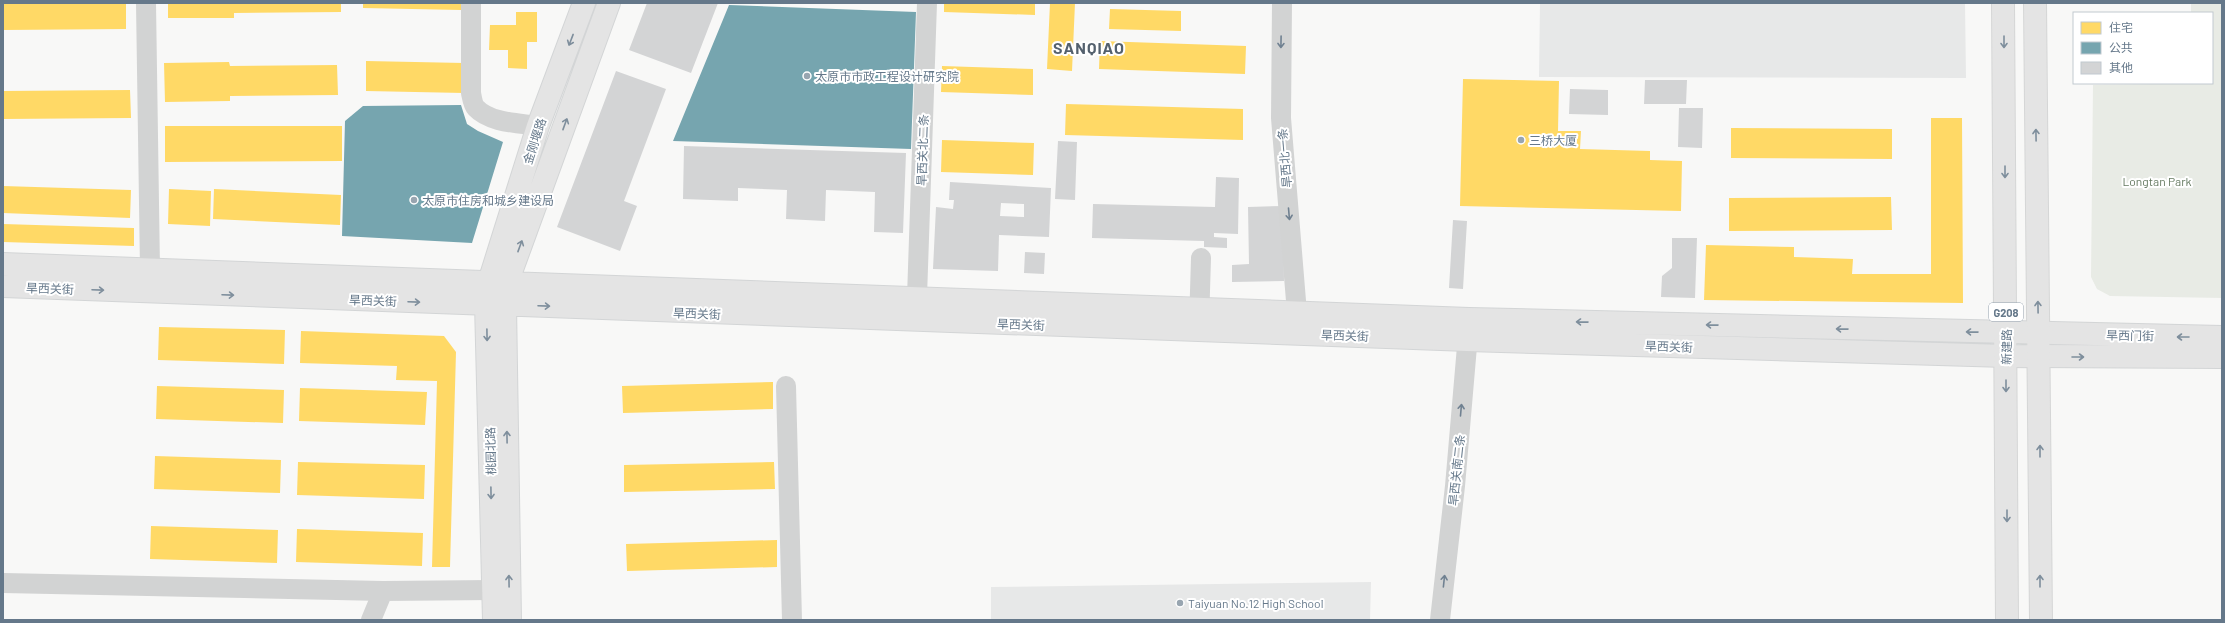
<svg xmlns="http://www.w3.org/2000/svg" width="2225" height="623" viewBox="0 0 2225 623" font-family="Barlow,'Noto Sans SC',sans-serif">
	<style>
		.built { fill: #e7e8e8 }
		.green { fill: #e8ebe5 }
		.homes { fill: #ffd966 }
		.public { fill: #76a5af }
		.building { fill: #d3d4d5; fill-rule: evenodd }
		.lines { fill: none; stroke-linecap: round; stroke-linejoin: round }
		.secondary-casing { stroke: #d3d5d6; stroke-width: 24 }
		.primary-casing { stroke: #d5d6d6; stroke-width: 24 }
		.street { stroke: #d2d3d3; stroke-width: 20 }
		.secondary { stroke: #e4e4e4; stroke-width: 22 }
		.primary { stroke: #e4e4e4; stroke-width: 22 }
		.oneway { stroke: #7e8e9c }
		.oneway2 { stroke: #708191 }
		.poi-dot { fill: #98a5b0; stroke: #fff; stroke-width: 1.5 }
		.labels { text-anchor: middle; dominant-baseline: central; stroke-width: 4; stroke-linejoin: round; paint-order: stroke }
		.shield { fill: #fff; stroke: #93a0ad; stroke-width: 1 }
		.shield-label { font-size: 11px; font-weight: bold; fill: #65788a }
		.poi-label { font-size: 12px; fill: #65788a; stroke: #fff; text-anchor: start }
		.street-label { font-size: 12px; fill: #65788a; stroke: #fff }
		.park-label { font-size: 12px; fill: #657a61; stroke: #fff }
		.district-label { font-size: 16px; font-weight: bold; letter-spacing: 1px; fill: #54616e; stroke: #fff }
	</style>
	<rect width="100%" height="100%" fill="#f8f8f7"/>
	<path class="built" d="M1540,3H1965L1966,78L1539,77Z
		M1371,582L1370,620H991V587Z"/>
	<path class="green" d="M2191,3H2222V298L2110,296L2097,289L2091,277L2093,85L2212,83V13H2191Z"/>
	<path class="homes" d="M3,3H126V29L3,30Z
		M168,3H341V12L234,13V18H168Z
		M363,3H461V10L363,8Z
		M944,3H1035V15L944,12Z
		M1050,3H1075L1072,71L1047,69Z
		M1110,9L1181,11V31L1109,29Z
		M516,12H537V42H527V69L508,68V50H489L490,25H516Z
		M1100,41L1246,46L1245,74L1099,69Z
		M366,61L464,63V93L366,91Z
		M229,62L230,66L337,65L338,95L230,96V101L165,102L164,63Z
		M942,66L1033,69V95L941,92Z
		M1463,79L1559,81L1558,131H1581L1580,149L1650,151V160L1682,161L1681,211L1460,206Z
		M130,90L131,118L3,119V91Z
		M1066,104L1243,109V140L1065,135Z
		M1931,118H1962L1963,303L1704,300L1706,245L1794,247V257L1853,259L1852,274H1931Z
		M165,126H342V161L165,162Z
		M1731,128L1892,129V159L1731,158Z
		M942,140L1034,143L1033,175L941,172Z
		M3,186L131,190L130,218L3,213Z
		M169,189L211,191L210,226L168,224Z
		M214,189L341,195L340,225L213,219Z
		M1891,197L1892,230L1729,231V198Z
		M3,224L134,228V246L3,242Z
		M159,327L285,330L284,364L158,360Z
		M301,331L444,336L456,352L450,567H432L437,381L396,380L397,366L300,363Z
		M773,382V409L623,413L622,386Z
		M157,386L284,390L283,423L156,419Z
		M300,388L427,392L425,425L299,421Z
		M155,456L281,460L280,493L154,489Z
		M298,462L425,465L424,499L297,495Z
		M774,462L775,489L624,492V465Z
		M151,526L278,530L277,563L150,559Z
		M297,529L423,533L422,566L296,562Z
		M777,540V567L627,571L626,544Z"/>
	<path class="public" d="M729,5L916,12L911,149L673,141Z
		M461,105L467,124L478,131L503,142L472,243L342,236L345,121L363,106Z"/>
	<path class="building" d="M647,3H718L691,73L629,50Z
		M616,71L666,89L624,201L637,206L620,251L557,227Z
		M1645,80H1687L1686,104H1644Z
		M1570,89L1608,90V115L1569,114Z
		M1679,108H1703L1702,148L1678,147Z
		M1058,141L1077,142L1075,200L1055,199Z
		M684,146L906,153L903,233L874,232L875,192L826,190L825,221L786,219L787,190L738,188V201L683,199Z
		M1216,177L1239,178L1238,234L1214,233V237L1227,238V248L1204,247V241L1092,238L1093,204L1215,207Z
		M950,182L1051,188L1049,237L999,235L998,271L933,269L936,207L953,209L954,200H949ZM1001,203L1024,204V217L1000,216Z
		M1283,206L1284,281L1232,282V265L1249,264L1248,207Z
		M1453,220L1467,221L1463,289L1449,288Z
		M1672,238H1697L1695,298L1661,297L1662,276L1672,268Z
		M1025,252L1045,253L1044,274L1024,273Z"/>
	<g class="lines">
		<defs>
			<path id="secondary" d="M3,264L1469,319L2222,337
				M3,286L1468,340L2006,356L2222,357
				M494,620L486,304L489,282L538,126L584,3
				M510,620L505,305L507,283L609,3"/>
			<path id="primary" d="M2003,3L2007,620
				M2035,3L2041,620"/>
		</defs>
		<use href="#secondary" class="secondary-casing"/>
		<use href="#primary" class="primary-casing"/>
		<path class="street" d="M146,3L150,269
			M471,3V93C472,98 473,105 476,108C490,123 519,123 538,126
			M1282,3L1281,118L1297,313
			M917,297L927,3
			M1199,324L1201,258
			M786,386L792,620
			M3,583L383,591L493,590
			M371,620L383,591
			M1440,620L1455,486L1469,323"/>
		<use href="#secondary" class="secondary"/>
		<use href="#primary" class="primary"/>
	</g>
	<defs><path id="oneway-shaft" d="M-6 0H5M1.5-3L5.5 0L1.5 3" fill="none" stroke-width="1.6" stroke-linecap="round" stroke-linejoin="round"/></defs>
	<g class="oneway">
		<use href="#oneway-shaft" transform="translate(571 40) rotate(111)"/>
		<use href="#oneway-shaft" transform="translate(2004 42) rotate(90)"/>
		<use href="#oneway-shaft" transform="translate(565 124) rotate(-70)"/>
		<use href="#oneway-shaft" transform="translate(2036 135) rotate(-91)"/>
		<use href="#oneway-shaft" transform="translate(2005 172) rotate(90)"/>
		<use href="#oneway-shaft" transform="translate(520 246) rotate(-70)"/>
		<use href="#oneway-shaft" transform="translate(98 290) rotate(2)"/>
		<use href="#oneway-shaft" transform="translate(228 295) rotate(2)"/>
		<use href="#oneway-shaft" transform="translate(414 302) rotate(2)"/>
		<use href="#oneway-shaft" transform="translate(544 306) rotate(2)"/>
		<use href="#oneway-shaft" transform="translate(2038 307) rotate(-91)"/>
		<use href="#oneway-shaft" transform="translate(1582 322) rotate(-179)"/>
		<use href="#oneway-shaft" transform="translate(1712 325) rotate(-179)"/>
		<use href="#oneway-shaft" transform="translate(1842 329) rotate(-179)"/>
		<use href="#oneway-shaft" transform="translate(1972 332) rotate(-179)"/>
		<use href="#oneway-shaft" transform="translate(487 335) rotate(89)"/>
		<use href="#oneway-shaft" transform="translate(2183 337) rotate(-180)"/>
		<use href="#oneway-shaft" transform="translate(2078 357)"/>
		<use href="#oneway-shaft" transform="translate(2006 386) rotate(90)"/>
		<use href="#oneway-shaft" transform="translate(507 437) rotate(-91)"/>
		<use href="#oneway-shaft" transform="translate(2040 451) rotate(-90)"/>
		<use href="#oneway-shaft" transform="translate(491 493) rotate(89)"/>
		<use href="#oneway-shaft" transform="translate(2007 516) rotate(90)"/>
		<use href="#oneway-shaft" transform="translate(509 581) rotate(-91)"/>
		<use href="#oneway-shaft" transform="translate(2040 581) rotate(-90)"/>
	</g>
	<g class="oneway2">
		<use href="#oneway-shaft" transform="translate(1281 42) rotate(91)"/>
		<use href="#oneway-shaft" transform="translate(1289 214) rotate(85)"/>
		<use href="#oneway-shaft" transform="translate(1461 410) rotate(-85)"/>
		<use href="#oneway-shaft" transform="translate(1444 581) rotate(-84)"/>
	</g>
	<g class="poi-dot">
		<circle cx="807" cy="76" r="4"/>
		<circle cx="1521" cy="140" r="4"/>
		<circle cx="414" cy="200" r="4"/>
		<circle cx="1180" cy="603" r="4"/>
	</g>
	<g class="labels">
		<rect class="shield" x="1989" y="303" width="34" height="18" rx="3"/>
		<g class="shield-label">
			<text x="2006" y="312">G208</text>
		</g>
		<g class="poi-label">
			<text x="815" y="76">太原市市政工程设计研究院</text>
			<text x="1529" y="140">三桥大厦</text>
			<text x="422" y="200">太原市住房和城乡建设局</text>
			<text x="1188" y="603">Taiyuan No.12 High School</text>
		</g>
		<g class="street-label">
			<text transform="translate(534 141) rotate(-72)">金刚堰路</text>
			<text transform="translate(922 150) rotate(-88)">旱西关北二条</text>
			<text transform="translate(1284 158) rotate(-95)">旱西北一条</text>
			<text transform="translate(50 288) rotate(2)">旱西关街</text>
			<text transform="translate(373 300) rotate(2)">旱西关街</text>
			<text transform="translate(697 313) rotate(2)">旱西关街</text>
			<text transform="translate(1021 324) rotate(2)">旱西关街</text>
			<text transform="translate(1345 335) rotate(2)">旱西关街</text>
			<text transform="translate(2130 335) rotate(1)">旱西门街</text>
			<text transform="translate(1669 346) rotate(2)">旱西关街</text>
			<text transform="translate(2006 347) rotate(-89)">新建路</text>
			<text transform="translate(490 451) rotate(-91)">桃园北路</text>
			<text transform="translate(1456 470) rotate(-84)">旱西关南二条</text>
		</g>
		<g class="park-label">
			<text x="2157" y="181">Longtan Park</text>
		</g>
		<g class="district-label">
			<text x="1089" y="47">SANQIAO</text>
		</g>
	</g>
	<rect width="2225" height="623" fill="none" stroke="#65788a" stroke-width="8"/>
	<rect x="2073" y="12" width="140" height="72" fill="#ffffff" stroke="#c1c9d0"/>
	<rect x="2081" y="22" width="20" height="12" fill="#ffd966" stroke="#c1c9d0"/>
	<text x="2109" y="32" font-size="12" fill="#65788a">住宅</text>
	<rect x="2081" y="42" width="20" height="12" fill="#76a5af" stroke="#c1c9d0"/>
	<text x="2109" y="52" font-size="12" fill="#65788a">公共</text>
	<rect x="2081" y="62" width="20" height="12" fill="#d3d4d5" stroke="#c1c9d0"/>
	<text x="2109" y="72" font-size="12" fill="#65788a">其他</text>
</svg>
